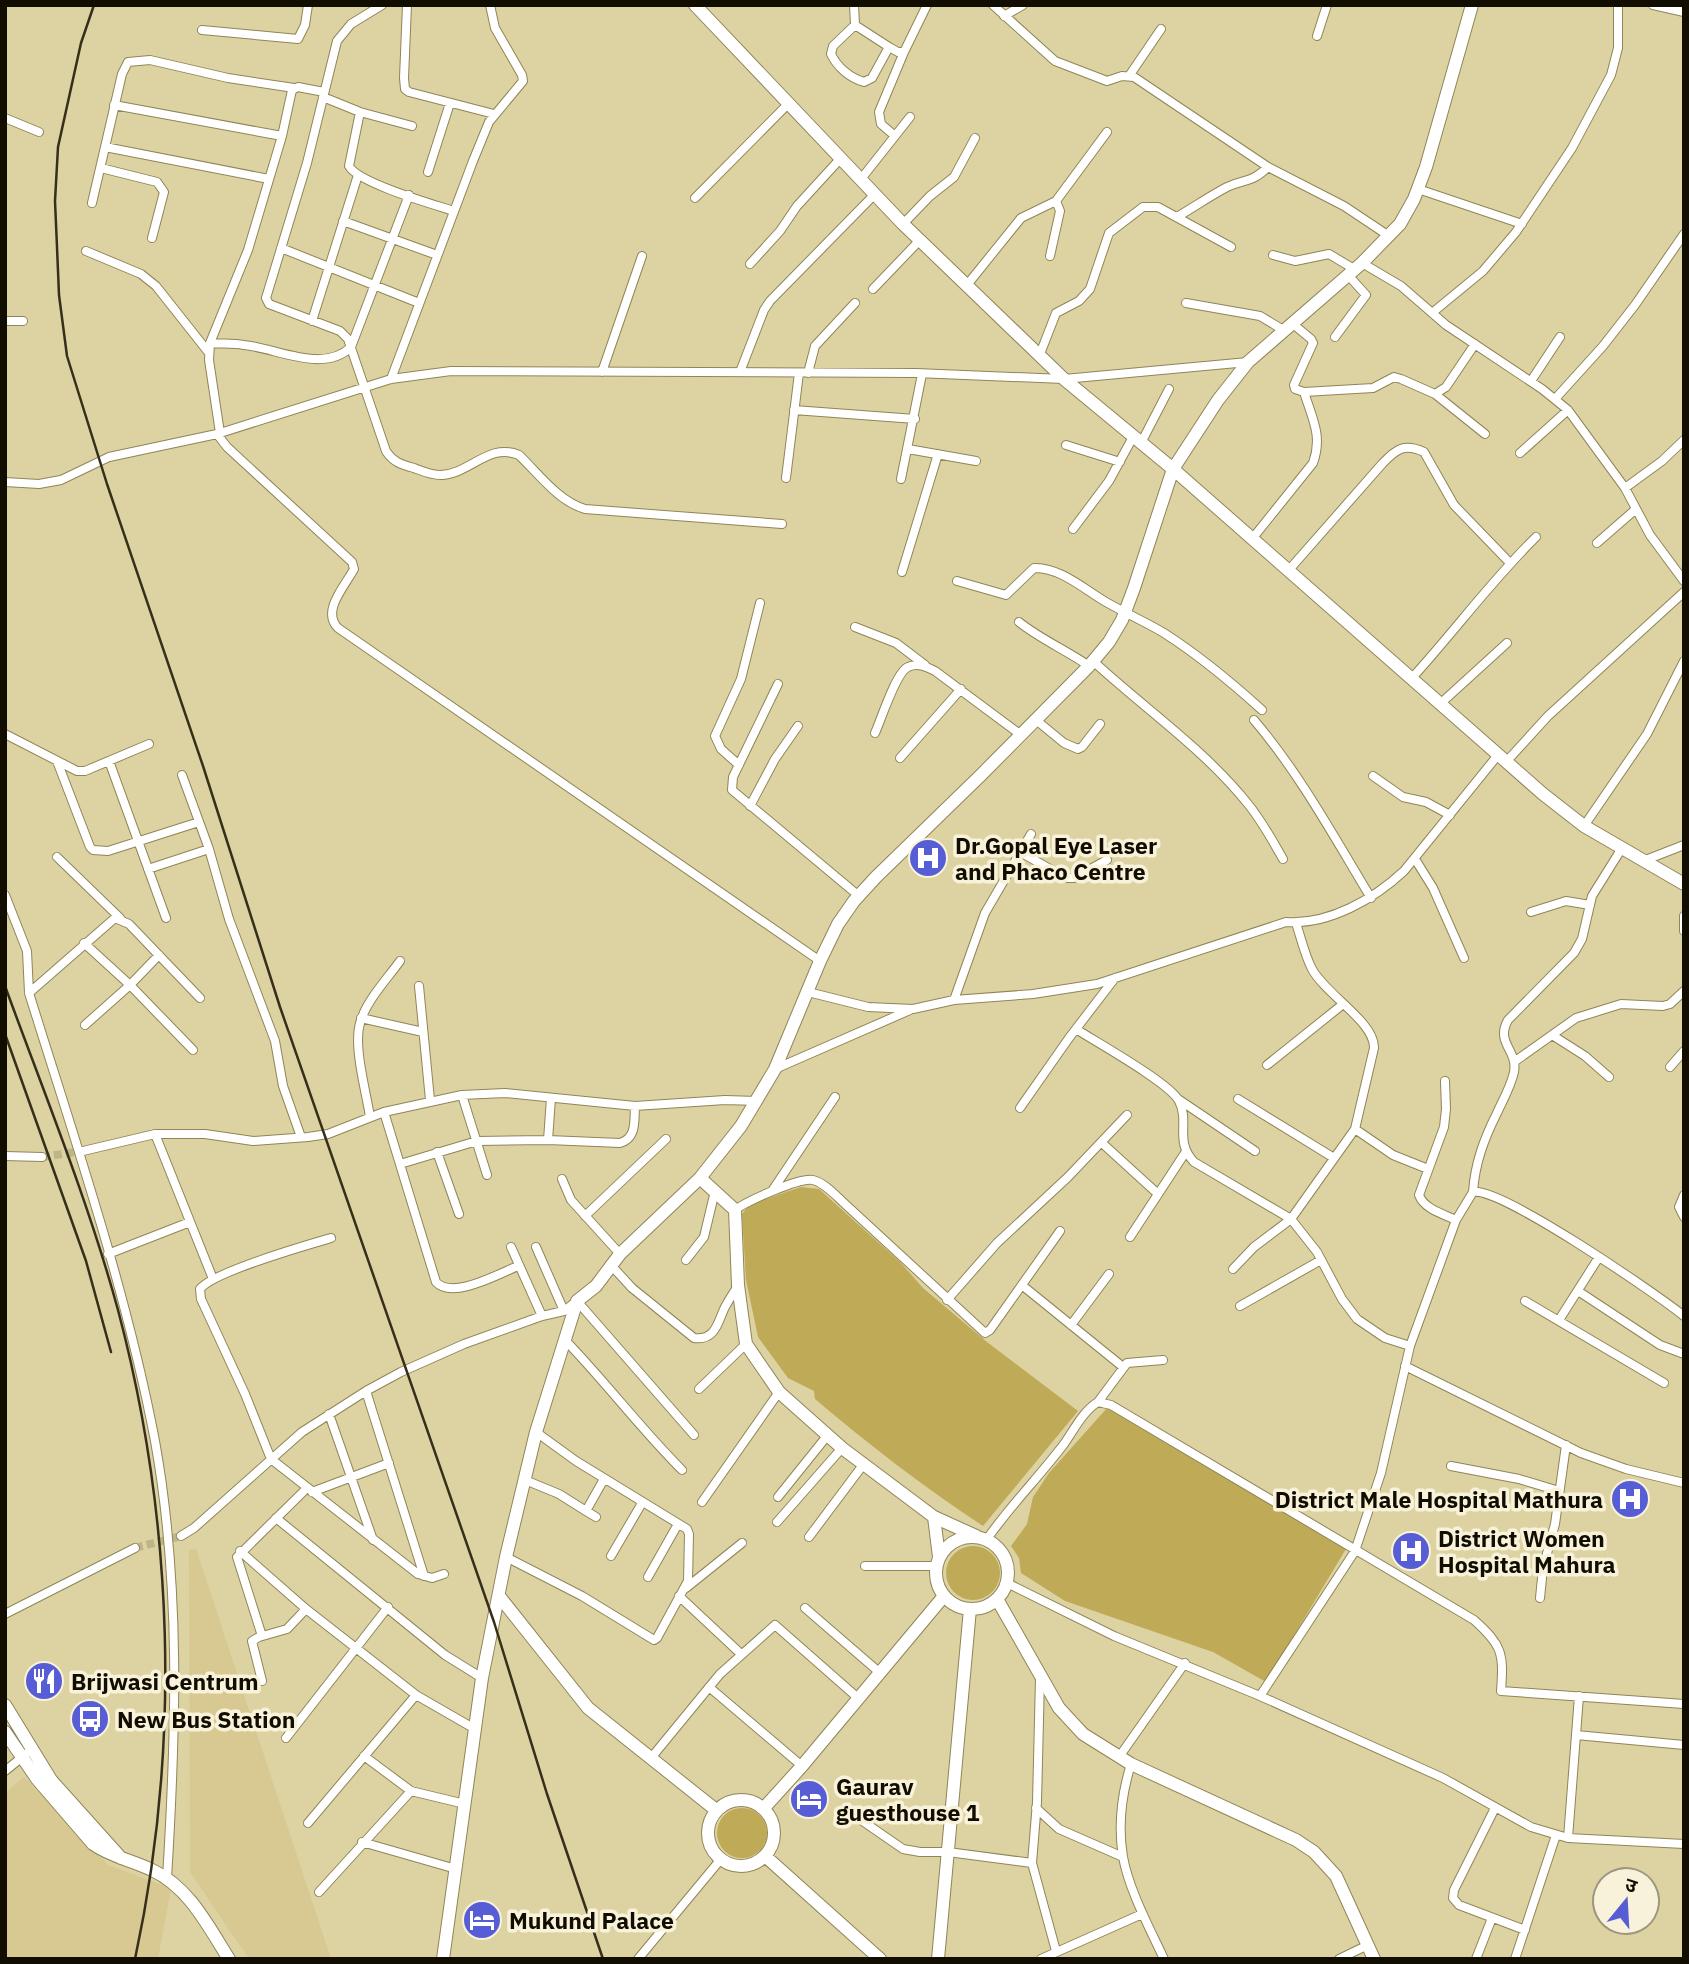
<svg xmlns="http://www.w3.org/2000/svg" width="1689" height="1964" viewBox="0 0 1689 1964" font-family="'IBM Plex Sans','Noto Sans Devanagari',sans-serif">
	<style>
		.built { fill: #d7c991 }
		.green { fill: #bfaa57 }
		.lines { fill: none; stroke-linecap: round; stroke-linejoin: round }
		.street-tunnel { stroke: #beb489; stroke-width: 8; stroke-dasharray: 8 4; stroke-linecap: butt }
		.street-casing { stroke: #908557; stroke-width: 10 }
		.secondary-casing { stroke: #908557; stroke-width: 14 }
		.street { stroke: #fff; stroke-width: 8 }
		.secondary { stroke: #fff; stroke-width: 12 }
		.rail { stroke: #352f1c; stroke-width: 2.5 }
		.labels { text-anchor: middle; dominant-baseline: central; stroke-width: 7; stroke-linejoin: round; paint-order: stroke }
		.poi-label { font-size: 23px; font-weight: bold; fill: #110d00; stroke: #f8f2da; text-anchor: start }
	</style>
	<rect width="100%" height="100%" fill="#ddd2a1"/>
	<path class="built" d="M196,1549L331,1959H249L190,1872L189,1550Z
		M24,1777L108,1865L171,1888L158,1959H5V1793Z"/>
	<path class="green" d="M801,1187L819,1189L900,1262L923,1288L987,1342L1078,1411L983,1526C924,1487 869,1445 815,1399L814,1391L788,1378L758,1337L746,1280L742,1214L750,1204Z
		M1107,1408L1346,1549L1266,1682L1213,1652L1065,1601L1021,1573L1019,1558L1011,1546L1027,1524L1033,1497L1049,1473Z
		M946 1573a27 27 0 1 1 54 0a27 27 0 1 1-54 0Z
		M717 1833a25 25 0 1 1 50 0a25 25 0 1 1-50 0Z"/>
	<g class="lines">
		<path class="street-tunnel" d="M42,1157L83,1151
			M135,1548L181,1536"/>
		<defs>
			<path id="street" d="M382,5L351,24L337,41L307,163L266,298L269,304L340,331L348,339L386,451C393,462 402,465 414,468C422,471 431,475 441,475C470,474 489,442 519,455C539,474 558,501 585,509L782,524
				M407,5L404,78L405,89L409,92L494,114
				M854,5L855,25L833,46L831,54C837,67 850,78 864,82L872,78L889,47L855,25
				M993,5L1055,61L1107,81L1122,76L1134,77L1268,167L1344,206L1389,236
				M1653,5L1684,12
				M1004,16L1023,5
				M202,30L298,39L305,25L308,5
				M1317,36L1327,5
				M889,47L898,52H904L927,5
				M1129,76L1161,29
				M323,97L360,112L412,126
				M114,105L282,136
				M360,112L349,166C358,183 432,204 454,211
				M5,118L39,132
				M895,136L881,124L879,112L904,52
				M105,147L269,179
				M101,168L157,182L164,192L152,238
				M428,172L450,103
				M861,179L910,117
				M1418,189L1522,224
				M695,198L789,103
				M92,203L122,74L128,62L150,60L228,78L294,88
				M1177,217C1194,207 1210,196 1227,187C1246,178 1250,184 1268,167
				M343,221L437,255
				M903,224L930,196L954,177L975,138
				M281,248L419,303
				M86,251L141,274L156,286L209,353
				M1273,255L1295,261L1329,254L1354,269
				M1050,256L1060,211L1056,201
				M1362,263L1401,286L1446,325L1542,389L1568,410L1625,488L1650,535L1684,581
				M750,264L780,231L797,206L841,158
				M967,285L1021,218L1056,201L1107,132
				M873,289L920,240
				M1186,303L1260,316L1285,331
				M1432,313L1483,271L1516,232L1572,148L1611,75L1618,48V5
				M5,321H23
				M312,321L358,175
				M1293,324L1311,339L1313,343L1294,385L1295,389L1304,392L1373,388L1394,377L1401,379L1435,394L1446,387L1475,344
				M1335,337L1366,295L1348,275
				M210,343C221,344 233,343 244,345C277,348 323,374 351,347L409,195
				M1040,354L1056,313L1079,301L1090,289L1109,233L1143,207H1158L1231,247
				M602,372L642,256
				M740,372L764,310L770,301L875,194
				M808,373L815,346L855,303
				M391,379L473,161L489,122L523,81L522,75L495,28L490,5
				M1531,381L1560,337
				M1435,394L1485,434
				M1555,399L1603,346L1635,305L1684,234
				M794,410L915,419
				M220,433L209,360L210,343L248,250L282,136L292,90L298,87L324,92
				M217,434L227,447L352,562L354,569C345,586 321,611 338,628L820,961
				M1141,443L1169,389
				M1066,445L1120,462
				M908,449L976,461
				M1520,453L1568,410
				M786,478L799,373
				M901,479L922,374
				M5,482L39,484L61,480L109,457L217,434L391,379L451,371L916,373L1064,379L1248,362
				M1625,488L1662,461L1684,440
				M1073,529L1109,481L1133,437
				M1252,539L1313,463C1323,436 1312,418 1304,392
				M1597,543L1636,509
				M1288,571L1382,464C1396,449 1404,443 1424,452L1454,505L1510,563
				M902,572L938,454
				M957,581L1006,595L1034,568C1060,567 1085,590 1106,602C1125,613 1146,622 1164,633C1200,656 1231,682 1262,710
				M1019,622C1040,639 1066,650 1089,666
				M855,627L896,643L925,665
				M1093,661C1145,709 1204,749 1248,804C1262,821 1272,840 1283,859
				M1411,679C1454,632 1491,581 1536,537
				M778,684L733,777L732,790L859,896
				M1440,704L1507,643
				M1036,720L1064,743L1078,749L1082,747L1100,724
				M1254,720C1300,774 1334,837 1371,898
				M875,733C881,720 896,672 908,667C917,662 927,667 935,671L1021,735
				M5,734L77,771H85L149,744
				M900,758L961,689
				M57,761L90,847L93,850L108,851L199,822
				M109,761L166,918
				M1506,762L1548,716L1684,592
				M739,765L721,749L715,736L741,679L760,603
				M182,775L209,849L229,919L275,1041L283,1086L301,1137
				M1373,776L1403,797L1426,802L1450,815
				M750,806L775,759L798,726
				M1584,826L1647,734L1684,661
				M1020,852L1066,878H1074L1107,860
				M57,857L120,918
				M1415,859L1433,888L1464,958
				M1643,861L1684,845
				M148,869L209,849
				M5,895L27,951L29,993C75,1141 126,1289 155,1441C181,1585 176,1732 167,1878
				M1531,912L1566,901L1590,905
				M1684,916V931
				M84,943L130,985L193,1050
				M419,986L430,1100
				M808,992L868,1007L913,1009L954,1000L1033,994L1097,984L1286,922C1329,925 1374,899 1404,871L1498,755
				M29,993L115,918L129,924L200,998
				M954,1000L985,913L1031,834
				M361,1018L423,1032
				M85,1025L130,985L159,955
				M1076,1029C1096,1042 1170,1083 1179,1101C1190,1122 1174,1141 1194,1162L1291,1219L1317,1252L1342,1299L1357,1319L1385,1338L1410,1346
				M1552,1035L1585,1056L1609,1077
				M1514,1062L1576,1018L1621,1004L1663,1006L1670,1004L1684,991
				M1267,1065L1342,1005
				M1670,1067L1684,1051
				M775,1069L910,1010
				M1445,1081L1446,1109L1444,1127L1419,1195C1424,1209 1443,1214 1456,1220
				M462,1095L487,1175
				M1178,1099L1255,1151
				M1238,1099L1334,1158
				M1020,1108L1069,1038L1115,978
				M384,1112L436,1282C452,1300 498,1274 518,1266
				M370,1117C366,1090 352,1044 361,1020C368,999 387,979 400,961
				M1355,1129L1393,1155L1428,1169
				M155,1134L213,1279
				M548,1140L551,1098
				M1102,1143L1158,1194
				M83,1151L155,1134H205L253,1141L308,1137L328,1134L384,1112L462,1095L505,1093L635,1106L725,1100L757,1101
				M437,1152L459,1214
				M5,1156L42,1157
				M400,1164L477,1141L548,1140L620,1143C637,1138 634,1121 635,1106
				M562,1179L571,1200L620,1254
				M772,1191L835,1097
				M1473,1192C1475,1163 1484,1139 1497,1113C1503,1100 1511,1086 1514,1072C1518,1050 1495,1043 1508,1020L1574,953L1582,939L1592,896L1622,848
				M1684,1195L1679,1207L1684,1217
				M735,1210C747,1201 800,1177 813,1180C825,1183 836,1196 845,1204L985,1333L990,1330L1060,1231
				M585,1216L666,1139
				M1130,1237L1185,1153
				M331,1238C307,1245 213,1272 200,1289L201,1299L245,1394L271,1459L418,1574L432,1578L444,1574
				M511,1247L542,1316
				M536,1247L564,1311
				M108,1254L190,1222
				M686,1260L704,1237L715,1191
				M610,1264L632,1288L694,1338C716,1341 718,1321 725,1307C729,1300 733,1293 738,1286
				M1233,1269L1254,1247L1291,1219L1355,1129L1374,1048C1375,1022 1326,995 1312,969C1305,956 1301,938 1296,923
				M1023,1286L1123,1367
				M1578,1291L1660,1345L1684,1354
				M947,1300L997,1243L1068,1177L1127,1115
				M1525,1301L1664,1383
				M1240,1306L1321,1260
				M1559,1320L1599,1257
				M1071,1325L1109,1274
				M564,1339C605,1381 640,1428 682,1470
				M1405,1366L1581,1453L1626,1469L1684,1483
				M699,1389L746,1344
				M366,1391L424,1576
				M1098,1402L1127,1363L1163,1360
				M329,1414L373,1540
				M1451,1466L1519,1479L1559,1491
				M525,1480L559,1494L586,1511
				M312,1492L389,1463
				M778,1497L827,1436
				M702,1502L779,1392
				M596,1517L586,1511L604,1479
				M276,1518L445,1655L482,1678
				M777,1522L842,1448
				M181,1536L194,1528L302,1432L366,1391L401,1372L464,1344L542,1316L564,1311L577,1301L694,1435
				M809,1537L863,1465
				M987,1539C1010,1506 1039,1477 1064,1444C1074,1430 1083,1411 1098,1402L1111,1405L1474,1620C1502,1645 1504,1653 1501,1691L1684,1704
				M240,1551L306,1609L416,1695L475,1729
				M611,1556L642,1503
				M506,1557L582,1596L654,1640L657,1638L688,1581L689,1534L687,1529L576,1461L536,1432
				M865,1566H936
				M648,1577L678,1524
				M1007,1583L1114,1636L1260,1696L1355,1551L1381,1473L1410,1346L1456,1220L1473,1192C1501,1187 1655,1293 1684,1316
				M686,1588L742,1543
				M679,1596L741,1654
				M1540,1598L1543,1568L1555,1524L1566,1445
				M805,1608L879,1672
				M5,1614L135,1548
				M262,1636L237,1557L307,1488
				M1040,1678L1037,1802L1032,1863L1056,1951
				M262,1681L252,1641L259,1637L287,1629L306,1609
				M709,1687L802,1766
				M1260,1696L1443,1778L1531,1827L1568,1838L1684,1844
				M1576,1735L1684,1745
				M286,1738L388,1607
				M364,1756L411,1791L465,1804
				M1119,1757L1185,1663
				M651,1758L720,1674L775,1625L858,1698
				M1131,1764C1122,1793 1118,1827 1123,1857C1129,1890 1150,1929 1164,1959
				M5,1771L31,1750
				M1036,1808L1059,1829L1123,1857
				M1495,1808L1454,1890L1453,1898L1459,1905L1525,1930
				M848,1811L903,1849L920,1852H948L1032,1863
				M308,1823L416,1695
				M1568,1838L1579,1696
				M362,1842L456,1869
				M319,1892L411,1791
				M638,1959L721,1859
				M1041,1959L1142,1914
				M1339,1959L1368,1945
				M1476,1959L1492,1918
				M1515,1959L1556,1835"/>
			<path id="secondary" d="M695,5L903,224L1064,379L1173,469L1543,794L1584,826L1684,884
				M700,1178L735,1210L738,1285L746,1344L779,1392L842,1448L934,1517L976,1536
				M934,1517L939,1557
				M936 1573a36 36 0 1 1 72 0a36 36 0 1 1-72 0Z
				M499,1596L588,1708L716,1810
				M997,1599L1059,1708L1083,1734L1131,1764L1296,1840L1314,1852L1336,1876L1374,1959
				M5,1705L51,1780L121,1858
				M5,1732L37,1779L93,1844C111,1857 132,1860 152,1870C189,1887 208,1926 229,1959
				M708 1833a33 33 0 1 1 66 0a33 33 0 1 1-66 0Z
				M764,1808L802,1766L944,1596
				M765,1856L880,1959
				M443,1959L482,1678L506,1557L536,1432L577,1301L596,1286L620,1254L700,1178L741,1126L775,1069L820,961L838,924L854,901L876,877L981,775L1089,666L1109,642L1122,620L1134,588L1173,469L1218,400L1248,362L1362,263L1400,224L1414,199L1426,167L1472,5
				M938,1959L970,1609"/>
		</defs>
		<use href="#street" class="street-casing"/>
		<use href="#secondary" class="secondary-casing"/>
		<use href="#street" class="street"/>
		<use href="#secondary" class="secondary"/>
		<path class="rail" d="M94,5L81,43L58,147L55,201L57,247L59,295L67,356L107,484L203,766L280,1007L494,1622L547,1794L603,1959
			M5,986C44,1093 88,1200 118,1310C174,1521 181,1746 135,1959
			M5,1034L86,1261L111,1352"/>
	</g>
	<defs>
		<symbol id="hospital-disc" viewBox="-11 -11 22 22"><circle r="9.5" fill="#575ed5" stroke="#f8f2da"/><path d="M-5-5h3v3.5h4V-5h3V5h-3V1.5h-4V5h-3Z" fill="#fff"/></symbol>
		<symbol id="restaurant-disc" viewBox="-11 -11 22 22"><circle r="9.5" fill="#575ed5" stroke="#f8f2da"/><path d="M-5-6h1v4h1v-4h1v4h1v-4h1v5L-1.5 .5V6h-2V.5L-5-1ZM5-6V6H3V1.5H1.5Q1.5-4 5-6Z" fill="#fff"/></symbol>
		<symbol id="bus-disc" viewBox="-11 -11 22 22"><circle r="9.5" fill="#575ed5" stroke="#f8f2da"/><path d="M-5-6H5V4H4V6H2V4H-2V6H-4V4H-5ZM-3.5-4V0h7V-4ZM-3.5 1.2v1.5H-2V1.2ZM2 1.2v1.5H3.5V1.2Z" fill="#fff"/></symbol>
		<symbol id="hotel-disc" viewBox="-11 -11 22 22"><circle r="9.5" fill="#575ed5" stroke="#f8f2da"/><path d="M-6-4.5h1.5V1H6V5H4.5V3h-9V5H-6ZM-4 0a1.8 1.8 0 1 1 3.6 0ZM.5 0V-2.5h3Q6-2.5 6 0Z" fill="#fff"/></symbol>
	</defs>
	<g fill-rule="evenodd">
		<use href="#hospital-disc" x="906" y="836" width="44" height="44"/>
		<use href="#hospital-disc" x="1608" y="1477" width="44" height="44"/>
		<use href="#hospital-disc" x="1389" y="1529" width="44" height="44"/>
		<use href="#restaurant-disc" x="22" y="1659" width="44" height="44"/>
		<use href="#bus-disc" x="68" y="1697" width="44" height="44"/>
		<use href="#hotel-disc" x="787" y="1777" width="44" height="44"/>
		<use href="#hotel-disc" x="460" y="1898" width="44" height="44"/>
	</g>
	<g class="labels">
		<g class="poi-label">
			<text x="955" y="845">Dr.Gopal Eye Laser<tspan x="955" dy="26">and Phaco Centre</tspan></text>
			<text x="1603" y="1499" text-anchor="end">District Male Hospital Mathura</text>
			<text x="1438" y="1538">District Women<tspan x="1438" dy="26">Hospital Mahura</tspan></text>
			<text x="71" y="1681">Brijwasi Centrum</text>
			<text x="117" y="1719">New Bus Station</text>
			<text x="836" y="1786">Gaurav<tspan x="836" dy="26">guesthouse 1</tspan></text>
			<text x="509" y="1920">Mukund Palace</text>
		</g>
	</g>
	<rect width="1689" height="1964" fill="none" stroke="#110d00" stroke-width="14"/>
	<g transform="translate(1626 1901) rotate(18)"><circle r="33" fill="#f8f2da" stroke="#9c9683" stroke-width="2"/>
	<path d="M0-5L12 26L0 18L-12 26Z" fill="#575ed5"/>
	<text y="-10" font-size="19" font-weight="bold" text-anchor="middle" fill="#110d00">उ</text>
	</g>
</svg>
